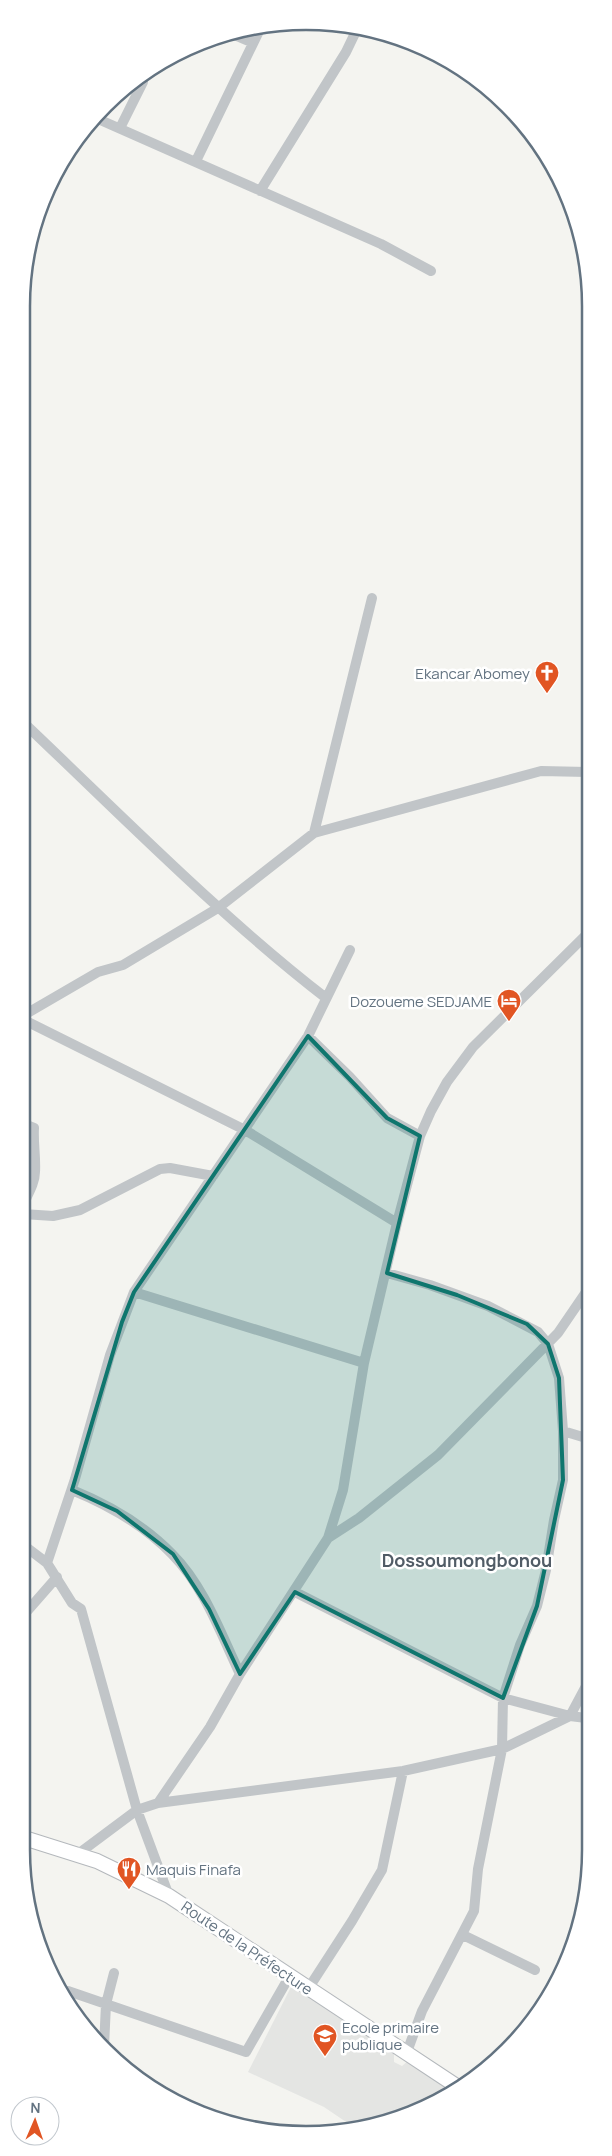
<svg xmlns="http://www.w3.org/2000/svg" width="612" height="2156" viewBox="0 0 612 2156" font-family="Manrope,sans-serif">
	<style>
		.built { fill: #e4e5e3 }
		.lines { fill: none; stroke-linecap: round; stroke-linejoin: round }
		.secondary-casing { stroke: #b4b8bc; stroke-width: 16 }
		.street { stroke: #c1c5c8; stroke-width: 10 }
		.secondary { stroke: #fff; stroke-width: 14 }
		.marked { fill: #0f766e; fill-opacity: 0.2; stroke: #0f766e; stroke-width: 4; stroke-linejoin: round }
		.labels { text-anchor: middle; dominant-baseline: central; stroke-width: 5; stroke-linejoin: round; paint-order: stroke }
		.poi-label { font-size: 15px; fill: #637381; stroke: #fff; text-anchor: end }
		.street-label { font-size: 15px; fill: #637381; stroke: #fff }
		.quarter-label { font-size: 18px; font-weight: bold; fill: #515c66; stroke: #fff }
		.rim { fill: none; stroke: #637381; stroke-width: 2.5 }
	</style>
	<rect width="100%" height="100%" fill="#f4f4f0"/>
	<path class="built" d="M292,1985L394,2053V2062L402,2066L409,2060L453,2089L380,2125L357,2127L359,2125L356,2123L352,2126L324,2107L248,2072Z"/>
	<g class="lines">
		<defs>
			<path id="secondary" d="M21,1837L97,1861L169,1896L458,2087"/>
		</defs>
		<use href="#secondary" class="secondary-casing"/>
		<path class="street" d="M232,34L253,43
			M98,119L381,244L431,271
			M120,128L143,82
			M196,161L261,27
			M260,191L346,52L358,27
			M25,724C123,817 219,915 326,998
			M314,833L372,598
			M24,1015L98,972L123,965L218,908L314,833L541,771L587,772
			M24,1020L245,1130L397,1223
			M308,1036L350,1077L387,1118L420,1136
			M23,1205C28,1194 35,1183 35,1172C36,1157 33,1143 34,1128L24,1124
			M23,1214L53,1216L80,1210L160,1169L170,1168L213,1176
			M387,1273L430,1285L488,1306L538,1332L548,1344L559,1378L563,1431V1480L554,1520L546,1570L537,1606L520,1645L503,1698L502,1749L478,1869L474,1911L422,2011L407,2052
			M134,1292L364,1363
			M563,1431L586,1438
			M72,1490C109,1505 144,1525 172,1554C204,1586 221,1634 240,1674
			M328,1538L343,1490L364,1363L397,1223L420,1136L431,1111L447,1082L473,1047L587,934
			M22,1544L47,1563L72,1603L81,1609L137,1810L169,1896
			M47,1563L75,1479L110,1355L134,1292L308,1036L350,950
			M295,1592L503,1698L570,1716L586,1718
			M22,1617L57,1577
			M158,1803L403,1771L502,1749L570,1716L586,1686
			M78,1854L137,1810L158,1803L210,1727L240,1674L328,1538L359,1518L438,1455L558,1333L586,1292
			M463,1935L535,1970
			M308,1989L352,1921L382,1870L403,1771
			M68,1991L246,2052L289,1977
			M104,2047L106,2004L114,1973"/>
		<use href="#secondary" class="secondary"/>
	</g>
	<path class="marked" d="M308,1036L387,1118L420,1136L387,1273L457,1295L527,1324L548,1344L559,1378L563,1480L537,1606L503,1698L295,1592L240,1674L209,1609L173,1554L117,1511L72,1490L122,1322L134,1292Z"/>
	<defs>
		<symbol id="church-pin" viewBox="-11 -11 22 30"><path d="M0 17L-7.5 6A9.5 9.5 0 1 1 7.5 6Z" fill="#e15523" stroke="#fff"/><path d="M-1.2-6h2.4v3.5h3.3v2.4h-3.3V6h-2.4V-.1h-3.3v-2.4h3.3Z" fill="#fff"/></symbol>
		<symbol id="hotel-pin" viewBox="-11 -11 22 30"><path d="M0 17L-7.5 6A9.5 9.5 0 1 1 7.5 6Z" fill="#e15523" stroke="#fff"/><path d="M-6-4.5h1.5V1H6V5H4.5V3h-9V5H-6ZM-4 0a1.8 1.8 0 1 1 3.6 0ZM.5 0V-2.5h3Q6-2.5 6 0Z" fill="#fff"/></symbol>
		<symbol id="restaurant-pin" viewBox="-11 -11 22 30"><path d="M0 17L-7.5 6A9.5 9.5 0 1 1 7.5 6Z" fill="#e15523" stroke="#fff"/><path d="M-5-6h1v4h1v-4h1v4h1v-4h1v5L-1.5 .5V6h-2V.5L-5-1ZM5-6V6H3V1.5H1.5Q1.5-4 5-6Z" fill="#fff"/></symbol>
		<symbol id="school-pin" viewBox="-11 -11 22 30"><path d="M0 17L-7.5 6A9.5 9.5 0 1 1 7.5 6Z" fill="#e15523" stroke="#fff"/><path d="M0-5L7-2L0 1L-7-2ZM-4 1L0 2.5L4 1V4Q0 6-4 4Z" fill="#fff"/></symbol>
	</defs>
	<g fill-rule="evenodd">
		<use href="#church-pin" x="533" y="659" width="28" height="38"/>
		<use href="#hotel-pin" x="495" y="987" width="28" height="38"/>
		<use href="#restaurant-pin" x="115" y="1855" width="28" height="38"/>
		<use href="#school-pin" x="311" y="2022" width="28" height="38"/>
	</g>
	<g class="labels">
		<g class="poi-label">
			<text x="530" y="673">Ekancar Abomey</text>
			<text x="492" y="1001">Dozoueme SEDJAME</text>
			<text x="146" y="1869" text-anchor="start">Maquis Finafa</text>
			<text x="342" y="2027" text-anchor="start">Ecole primaire<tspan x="342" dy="17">publique</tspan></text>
		</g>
		<g class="street-label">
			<text transform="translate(247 1948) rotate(34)">Route de la Préfecture</text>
		</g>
		<g class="quarter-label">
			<text x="467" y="1560">Dossoumongbonou</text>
		</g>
	</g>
	<path d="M0 0H612V2156H0ZM306 30H306A276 276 0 0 1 582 306V1850A276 276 0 0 1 306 2126H306A276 276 0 0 1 30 1850V306A276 276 0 0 1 306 30Z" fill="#fff" fill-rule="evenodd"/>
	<path class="rim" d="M306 30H306A276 276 0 0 1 582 306V1850A276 276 0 0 1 306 2126H306A276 276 0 0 1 30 1850V306A276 276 0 0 1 306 30Z"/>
	<g transform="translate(35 2121) rotate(2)"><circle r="24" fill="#ffffff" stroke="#c1c7cd"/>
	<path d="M0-4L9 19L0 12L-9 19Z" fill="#e15523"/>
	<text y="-8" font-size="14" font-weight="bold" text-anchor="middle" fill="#637381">N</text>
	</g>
</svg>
